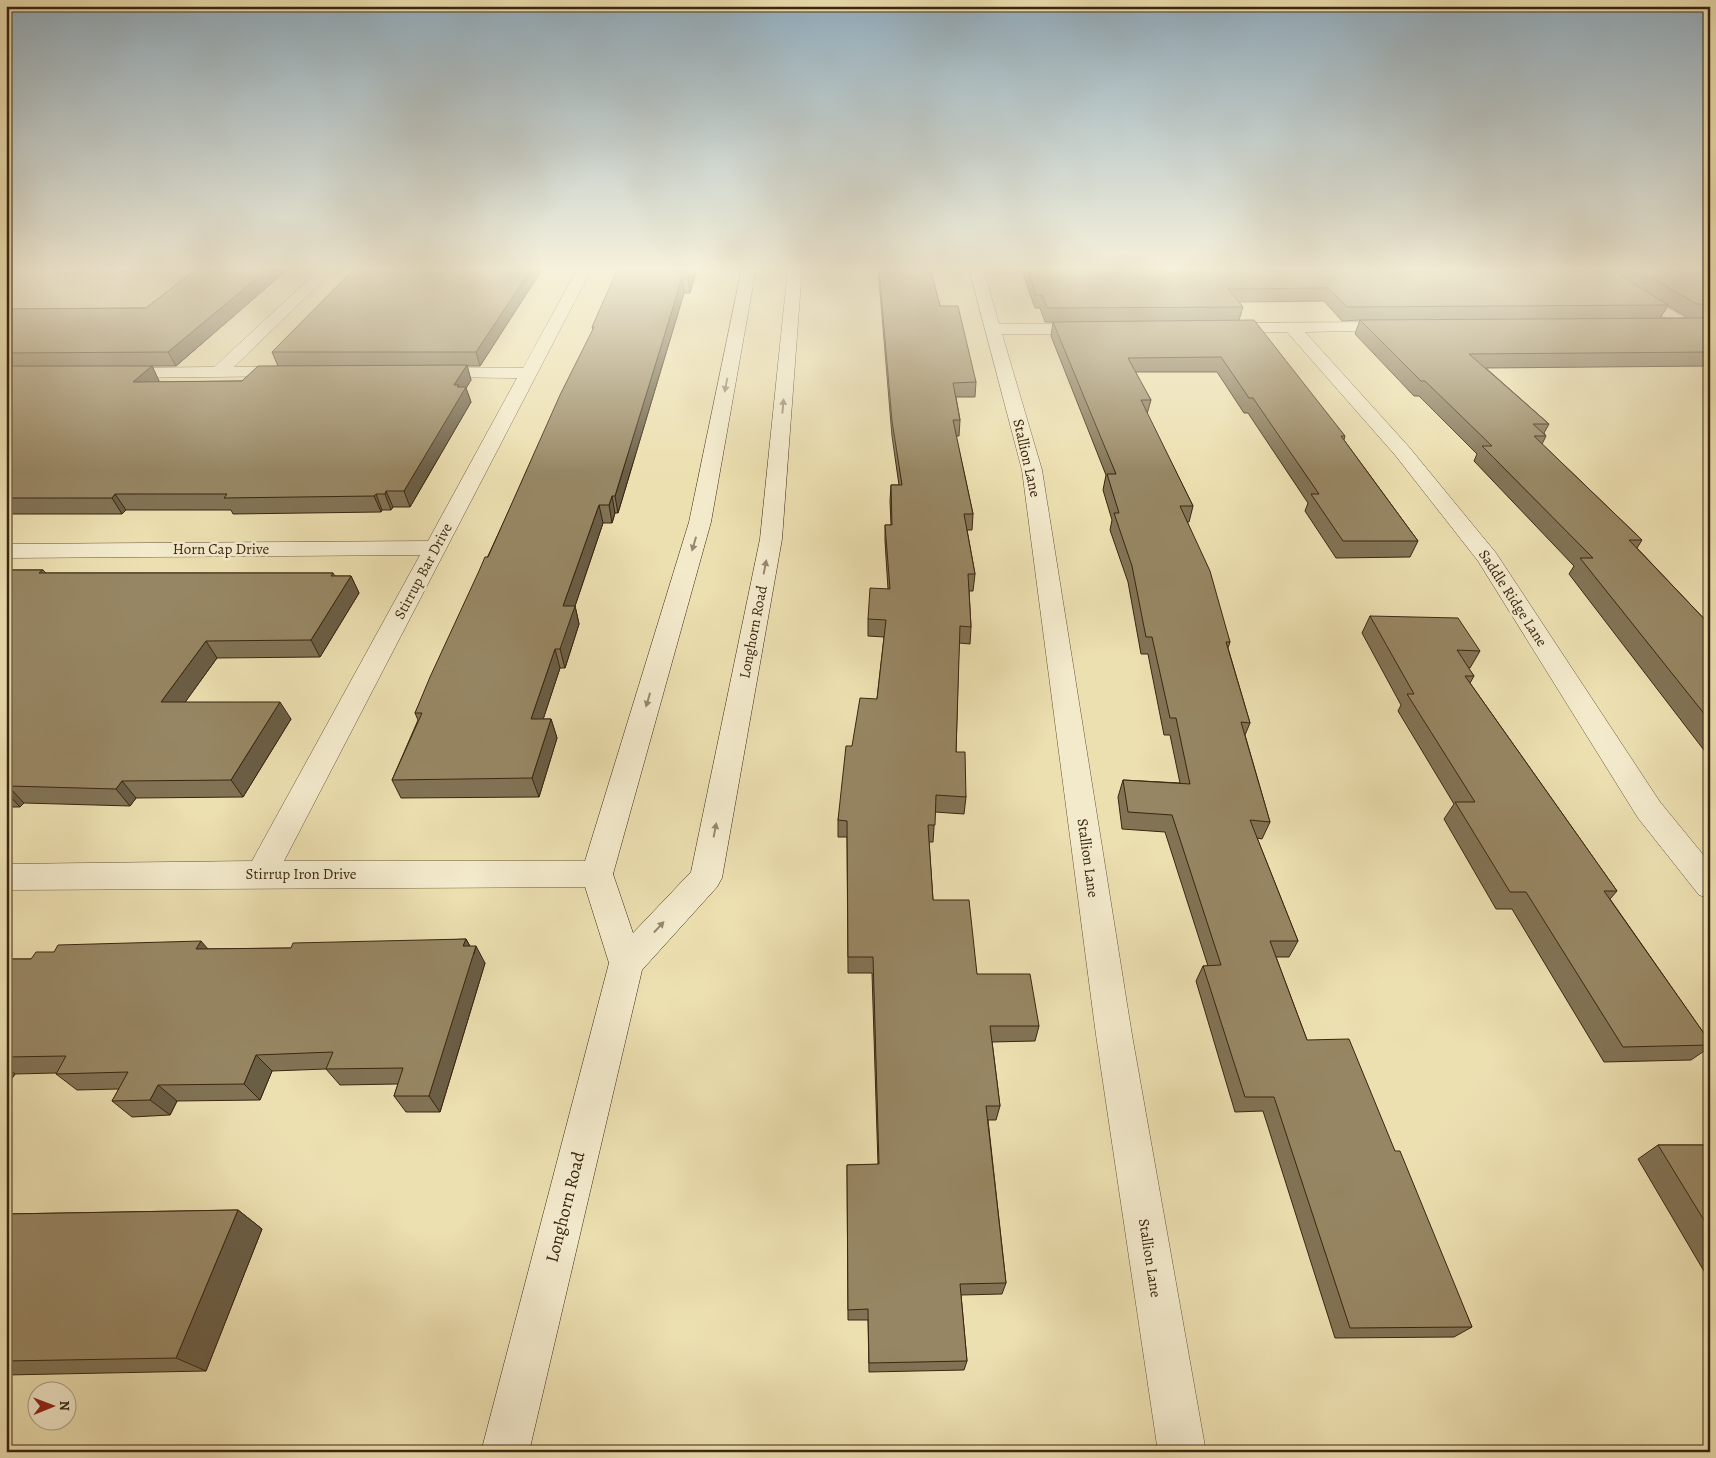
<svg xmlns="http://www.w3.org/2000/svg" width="1716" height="1458" viewBox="0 0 1716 1458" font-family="Alegreya,serif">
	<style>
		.green { fill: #cec095; stroke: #847352 }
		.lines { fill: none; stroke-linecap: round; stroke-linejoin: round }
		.street-casing { stroke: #665438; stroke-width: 1 }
		.secondary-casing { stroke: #3a2610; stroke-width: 1 }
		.street { fill: #f3eacc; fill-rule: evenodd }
		.secondary { fill: #f3eacc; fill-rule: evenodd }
		.wall { fill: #827355; stroke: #3a2610; fill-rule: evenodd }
		.shaded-wall { fill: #6a5e45; stroke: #3a2610 }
		.building { fill: #978663; stroke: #3a2610 }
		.oneway { fill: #96886e }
		.labels { text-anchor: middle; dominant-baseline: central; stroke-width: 5; stroke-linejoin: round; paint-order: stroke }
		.street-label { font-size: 15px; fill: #3a2610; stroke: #f3eacc }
		.near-street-label { font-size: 18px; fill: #3a2610; stroke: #f3eacc }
	</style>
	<rect width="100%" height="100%" fill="#ecdfb0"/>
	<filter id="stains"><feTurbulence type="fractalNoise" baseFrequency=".004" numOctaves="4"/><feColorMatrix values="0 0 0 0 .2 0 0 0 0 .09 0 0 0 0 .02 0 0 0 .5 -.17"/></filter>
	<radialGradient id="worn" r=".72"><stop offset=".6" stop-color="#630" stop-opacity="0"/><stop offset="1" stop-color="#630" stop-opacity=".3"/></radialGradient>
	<path class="green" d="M6,268H207L152,311L6,312Z"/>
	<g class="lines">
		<defs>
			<path id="street" d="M321,268H336L234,367H289L295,368L298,372L295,376L117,378L111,377L108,373L111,369L117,368L214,367Z
				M578,268H592L284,861H597L608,865L613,874L608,883L597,887L6,890V864L252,861L420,555L6,558V544L428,541L517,378L432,377L426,376L423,372L426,368L432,367L523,368Z
				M969,268H983L999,324H1088L1096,329L1088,334H1002L1042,470L1132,1035L1206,1452H1158L1096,1035L1022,470Z
				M1584,268H1601L1710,333V345Z
				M1393,322L1399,324L1401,327L1399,330L1305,332L1409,447L1496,553L1660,802L1710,863V899L1699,895L1638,818L1478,561L1395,455L1287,332L1224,333L1216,328L1224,323Z"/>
			<path id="secondary" d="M742,268H756L711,522L613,874L633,933L691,872L760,539L788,268H802L782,539L722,878L717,887L642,970L529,1452H481L609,963L581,874L689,522Z"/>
		</defs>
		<use href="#street" class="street-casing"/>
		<use href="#secondary" class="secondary-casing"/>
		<use href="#street" class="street"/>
		<use href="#secondary" class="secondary"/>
	</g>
	<path class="wall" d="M198,268H289L176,366H152L159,381L158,382L242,381L278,366L272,352L543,268L480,366H467L471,380L466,388L471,402L410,507H393L391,510H382L381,512L233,514L231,510H126L122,514H6V309L146,308Z
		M697,268L690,293H684L618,513H615L612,523H603L575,606L579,624L565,668H560L543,719H551L557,738L539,797L401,798L392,780L418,720L415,713L593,330L592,327Z
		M878,268H930L940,306L976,382L975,397H956L960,420L959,436H956L973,514L972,530H967L975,574L973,591H969L971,627L970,644L959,643L956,752L966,797L964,814L935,812L933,842H929L933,900L977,974L1039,1026L1035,1041L992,1042L1000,1106L996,1120H988L1006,1283L1002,1294L961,1295L967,1361L964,1370L869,1372L868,1320H848L847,1165H878L872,973H848L847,837H838V820L852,746L877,699L884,637L868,636V619L888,589L885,541V525H891L890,501L891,485H899L892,436Z
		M1021,268H1710V366L1486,368L1549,424L1544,433L1546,436L1542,444L1642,540L1637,548L1710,625V758L1569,574L1574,566L1474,461L1477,454L1419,396H1414L1355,334L1360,320L1342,321L1324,301L1239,302L1243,307L1239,320L1345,436L1344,440L1418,541L1410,557L1336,558L1305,511L1308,503L1248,413H1244L1217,372H1135L1151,400L1147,414L1193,506L1189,522H1187L1230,642L1228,648L1250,723L1245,735L1270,822L1262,839L1257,838L1298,941L1289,957H1276L1307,1040L1395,1151L1472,1327L1454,1337L1335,1338L1263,1111L1235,1112L1196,981L1203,966H1208L1165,832L1122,829L1118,797L1123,780L1180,783L1170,735H1164L1148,654H1141L1128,582L1110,530L1112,520L1103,490L1106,475L1051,336L1053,322H1045L1040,308H1035ZM1668,306L1688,318H1660Z
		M6,570H43L46,573H333L335,576H351L359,593L320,657L217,658L185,702L291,719L243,797L136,798L130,806L24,803L20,807H6Z
		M1370,616L1480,651L1470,668H1468L1474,676L1470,683L1617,891L1610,899L1710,1042V1047L1691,1060L1604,1062L1512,909H1496L1444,819L1454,804L1398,711L1401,705L1362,633Z
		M1710,761V771L1705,766Z
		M466,939L470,946L485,963L440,1112H406L394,1096L398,1084L340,1085L326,1069L272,1071L260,1100L177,1101L170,1115L132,1117L112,1101L119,1089L77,1090L56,1074V1073L15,1074L6,1087V959H31L208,949L291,948Z
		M1658,1145H1710V1278H1708L1638,1159Z
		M238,1210L262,1229L206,1371L6,1375V1214Z"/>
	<path class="shaded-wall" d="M269,268H289L176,366L168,352Z
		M532,268H543L480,366L476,352Z
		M691,268H697L690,293L688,278Z
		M682,278L684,293L618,513L615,496Z
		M467,365L471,380L466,388L471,402L410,507L404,491L454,385Z
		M152,366L159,381L141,397L133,382Z
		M386,491L393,507L391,510L385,494Z
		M115,494L126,510L122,514L112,498Z
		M376,494L382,510L381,512L374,496Z
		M612,496L615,513L612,523L609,505Z
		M599,505L603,523L575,606L579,624L565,668L560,649L563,606Z
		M351,576L359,593L320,657L311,640Z
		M206,641L217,658L173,719L161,702Z
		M555,649L560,668L537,738L531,719Z
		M280,702L291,719L243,797L231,780Z
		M551,719L557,738L539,797L532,778Z
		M122,781L136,798L130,806L116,789Z
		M8,786L24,803L20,807L6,792V788Z
		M466,939L474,954L476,946L485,963L440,1112L429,1096L463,946Z
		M201,941L216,958L196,949Z
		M256,1055L272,1071L260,1100L244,1084Z
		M6,1067L15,1074L6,1087Z
		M158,1085L177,1101L170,1115L150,1100Z
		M238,1210L262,1229L206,1371L176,1358Z"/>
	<path class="building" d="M198,268H269L168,352L6,353V309L146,308Z
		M355,268H532L476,352H272Z
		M618,268H691L688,278H682L615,496H612L609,505H599L563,606H575L560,649H555L531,719H551L532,778L392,780L422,713H415L430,677L479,571L485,557H488L560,395L594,327H592Z
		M879,268H930L940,306H958L976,382L953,383L960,420H953L973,514H964L975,574H968L971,627L960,626L956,752H965L966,797L936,795L935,825H928L933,900H969L977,974H1030L1039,1026H990L1000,1106H986L1006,1283L960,1284L967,1361L869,1363L868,1309L848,1310L847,1165L879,1164L873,957H848L847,821L838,820L846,746H852L860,698L877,699L886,620L868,619L870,588L890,589L885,525H892L891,485H902L892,421Z
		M1027,268H1609L1668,305L1347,307L1328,288L1228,289L1243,307L1047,308L1042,295H1036Z
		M1634,268H1710V305L1697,304Z
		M1710,318V352L1469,354L1549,424H1533L1546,436H1534L1642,540H1629L1710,625V721L1580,558H1593L1482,446H1492L1425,381H1421L1360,320Z
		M1254,320L1345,436H1341L1418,541H1343L1311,494H1319L1253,398H1249L1221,357L1128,358L1151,400H1141L1193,506H1180L1210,571L1230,642H1226L1250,723L1241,722L1270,822L1250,820L1298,941H1270L1307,1040L1349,1039L1395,1151H1400L1472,1327L1350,1328L1274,1097H1245L1203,966L1221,965L1172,815L1128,812L1123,780L1190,784L1176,718H1170L1152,637H1146L1132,566L1114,513H1119L1107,474H1116L1053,322Z
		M467,365L454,385H459L457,387H466L404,491H386L385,494H376L374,496L224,498L227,494H115L112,498H6V366H152L133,382L242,381L258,366Z
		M6,570H43L39,573H333L331,576H351L311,640L206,641L161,702H280L231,780L122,781L116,789L8,786L6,788Z
		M1370,616L1458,618L1480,651L1457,650L1474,676H1465L1617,891H1604L1710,1042V1045L1623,1047L1526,892H1510L1455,802H1475L1407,694H1414Z
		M466,939L463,946H476L429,1096H394L403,1068L326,1069L333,1052L256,1055L244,1084L158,1085L150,1100L112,1101L128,1072L56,1074L66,1056L6,1057V959H31L36,952H54L58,945L201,941L196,949L291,948L293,943Z
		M1658,1145H1710V1230Z
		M238,1210L176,1358L6,1361V1214Z"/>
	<defs><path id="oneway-solid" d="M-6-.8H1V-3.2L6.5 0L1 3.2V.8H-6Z" transform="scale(1.25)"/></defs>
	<g class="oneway">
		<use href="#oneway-solid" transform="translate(726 385) rotate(101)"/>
		<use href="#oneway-solid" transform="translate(783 406) rotate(-85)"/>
		<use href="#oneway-solid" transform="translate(694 544) rotate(106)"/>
		<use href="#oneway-solid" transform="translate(765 567) rotate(-79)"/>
		<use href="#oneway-solid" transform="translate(648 700) rotate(106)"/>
		<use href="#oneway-solid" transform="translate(715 830) rotate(-79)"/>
		<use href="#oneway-solid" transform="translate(659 927) rotate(-47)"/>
	</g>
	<linearGradient id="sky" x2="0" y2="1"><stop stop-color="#91acbc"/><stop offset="0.57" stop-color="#f6f1db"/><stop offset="1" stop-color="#f6f1db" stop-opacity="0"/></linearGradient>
	<rect width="1716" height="472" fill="url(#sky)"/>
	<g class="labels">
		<g class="street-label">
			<text transform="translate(1027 458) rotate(77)">Stallion Lane</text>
			<text x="221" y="549">Horn Cap Drive</text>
			<text transform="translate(423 571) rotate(-62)">Stirrup Bar Drive</text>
			<text transform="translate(1513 598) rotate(57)">Saddle Ridge Lane</text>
			<text transform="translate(753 632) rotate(-79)">Longhorn Road</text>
			<text transform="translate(1088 858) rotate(82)">Stallion Lane</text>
			<text x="301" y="874">Stirrup Iron Drive</text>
			<text transform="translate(1150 1258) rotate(81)">Stallion Lane</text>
		</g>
		<g class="near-street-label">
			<text transform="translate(565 1207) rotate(-76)">Longhorn Road</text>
		</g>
	</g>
	<rect width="1716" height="1458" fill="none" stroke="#ecdfb0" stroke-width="25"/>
	<rect x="8" y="8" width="1701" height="1443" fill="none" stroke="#3a2610" stroke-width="2.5"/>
	<rect x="12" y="12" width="1691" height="1433" fill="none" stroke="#3a2610"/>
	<g transform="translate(52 1406) rotate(89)"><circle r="24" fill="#f3eacc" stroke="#a99c81"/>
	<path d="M0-4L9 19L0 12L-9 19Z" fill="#8f2418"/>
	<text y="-8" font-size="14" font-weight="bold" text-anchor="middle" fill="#3a2610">N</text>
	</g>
	<rect width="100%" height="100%" filter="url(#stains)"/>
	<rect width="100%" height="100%" fill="url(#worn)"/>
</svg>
